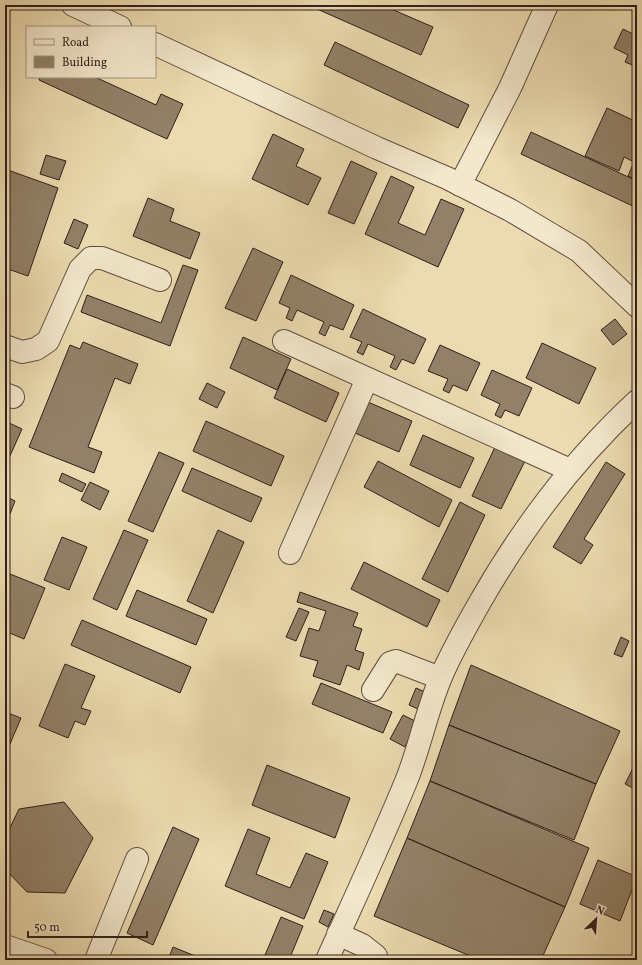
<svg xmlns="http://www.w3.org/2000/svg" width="642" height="965" viewBox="0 0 642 965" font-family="Vollkorn,serif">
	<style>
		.building { fill: #928168; stroke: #301f19 }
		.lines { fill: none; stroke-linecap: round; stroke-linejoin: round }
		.minor-casing { stroke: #5f4e3f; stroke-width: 24 }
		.minor { stroke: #f3e8cc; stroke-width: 22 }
	</style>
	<rect width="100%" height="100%" fill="#ecdbb0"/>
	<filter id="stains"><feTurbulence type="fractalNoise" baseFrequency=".005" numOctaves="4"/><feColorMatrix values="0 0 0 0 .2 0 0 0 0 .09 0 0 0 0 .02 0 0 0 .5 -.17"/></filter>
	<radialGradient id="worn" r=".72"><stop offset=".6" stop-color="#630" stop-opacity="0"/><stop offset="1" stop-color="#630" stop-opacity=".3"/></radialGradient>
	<path class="building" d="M308,5H382L433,27L421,55Z
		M623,29L637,36V67L625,62L628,55L614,48Z
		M335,42L469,105L458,128L324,65Z
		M40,77H95L156,105L161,94L183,104L167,139L39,80Z
		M607,108L637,122V180L628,176L634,162L624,157L619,171L585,156Z
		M531,132L637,181V208L521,154Z
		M273,134L304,149L296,166L321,178L308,205L252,179Z
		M46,155L66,161L59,180L40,174Z
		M351,161L377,173L354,224L328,213Z
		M5,169L58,188L28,276L5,268Z
		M391,176L414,187L398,223L425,235L441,199L464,209L438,267L365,234Z
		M148,198L174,209L170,221L200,233L190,259L133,236Z
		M74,219L88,225L78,249L64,243Z
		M253,248L283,262L256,321L225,308Z
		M183,265L198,270L170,346L81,312L87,295L161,323Z
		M291,275L354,305L343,330L330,325L325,336L319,333L324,322L297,310L292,321L286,318L290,308L279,303Z
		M363,309L426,339L414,364L402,359L396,370L390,367L395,356L368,344L363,355L357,352L362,342L350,337Z
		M615,319L627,334L613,345L601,330Z
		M243,337L291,359L277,390L230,368Z
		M83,342L138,364L130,384L115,378L88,447L102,452L94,473L29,447L70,345L80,349Z
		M542,343L596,368L579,404L526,378Z
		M440,345L480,363L467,391L453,385L449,393L443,390L448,379L428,371Z
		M287,369L339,393L326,422L274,398Z
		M492,370L532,388L519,416L505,410L501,418L495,415L500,404L481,395Z
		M207,383L225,392L217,408L199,399Z
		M361,399L412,421L399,452L348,430Z
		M5,421L22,429L9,458L5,456Z
		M206,421L284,456L271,486L193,451Z
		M423,435L474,458L460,488L410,465Z
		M495,447L525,461L501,509L472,496Z
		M159,452L184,463L153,532L128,521Z
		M378,461L452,500L439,527L364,487Z
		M606,462L625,474L584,539L593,545L581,564L553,547Z
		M192,468L262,498L251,522L182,491Z
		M62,473L86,484L82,492L59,481Z
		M90,482L109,491L100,510L81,500Z
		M5,496L15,501L10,514L5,511Z
		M460,502L485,515L448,592L422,579Z
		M124,530L148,540L117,610L93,599Z
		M218,530L244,542L213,613L187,601Z
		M62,537L87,547L69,590L44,580Z
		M364,562L440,600L427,627L351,589Z
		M10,574L45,588L24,639L5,631V585Z
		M137,590L207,619L196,645L126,616Z
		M300,592L358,613L353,626L362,629L355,650L364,653L359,670L347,665L340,685L313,676L318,661L300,656L309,628L319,631L326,611L297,602Z
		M299,608L309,612L296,641L286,637Z
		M82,620L191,667L180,693L71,645Z
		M621,637L629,641L622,657L614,654Z
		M65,664L95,676L81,708L91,711L85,725L75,721L68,738L39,726Z
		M471,665L620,731L596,784L449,725Z
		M321,683L392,712L383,733L312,704Z
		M416,688L425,692L418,709L409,705Z
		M5,712L21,718L7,751L5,750Z
		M403,715L417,722L405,747L390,739Z
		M449,725L596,784L574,840L430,781Z
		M637,760V790L625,784Z
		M267,765L350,798L335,838L252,805Z
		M430,781L589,848L565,907L407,838Z
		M64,802L93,838L65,893L27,892L5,869V838L19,809Z
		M173,827L199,839L153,945L127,933Z
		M248,829L270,838L256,874L290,888L306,853L328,862L304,919L225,886Z
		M407,838L565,907L541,960H480L374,916Z
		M598,860L637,877L620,921L580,904Z
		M324,910L334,914L328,927L319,922Z
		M281,917L303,926L289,960H263Z
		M173,947L205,960H168Z"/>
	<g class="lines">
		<defs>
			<path id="minor" d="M73,5L120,27
				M155,44L377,148L447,178L510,210L579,251L637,306
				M460,185L510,88L547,5
				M284,341L570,470
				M5,346L22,352L36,349L48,341L80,269L91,258H102L160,280
				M5,394L13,397
				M290,553L367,379
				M373,690L390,663L396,661L440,678
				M338,934L362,945L376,956L377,960
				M5,946L46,960
				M96,960L137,859
				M327,960C354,900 382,840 407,779C420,746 427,710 441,677C452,651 466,627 480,602C523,527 573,460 637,401"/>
		</defs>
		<use href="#minor" class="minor-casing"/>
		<use href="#minor" class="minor"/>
	</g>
	<rect width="642" height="965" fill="none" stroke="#ecdbb0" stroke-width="20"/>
	<rect x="6" y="6" width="630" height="953" fill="none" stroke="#301f19" stroke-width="2"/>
	<rect x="10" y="10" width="622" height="945" fill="none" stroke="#301f19"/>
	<rect x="26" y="26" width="130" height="52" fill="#f3e8cc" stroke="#a59884"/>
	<rect x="34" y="39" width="20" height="6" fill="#f3e8cc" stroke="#a59884"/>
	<text x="62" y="46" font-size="12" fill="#301f19">Road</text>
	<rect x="34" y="56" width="20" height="12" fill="#928168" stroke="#a59884"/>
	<text x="62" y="66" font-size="12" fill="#301f19">Building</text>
	<g transform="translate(596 919) rotate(25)" stroke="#f3e8cc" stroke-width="3" paint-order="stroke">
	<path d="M0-3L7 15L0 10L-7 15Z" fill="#301f19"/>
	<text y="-6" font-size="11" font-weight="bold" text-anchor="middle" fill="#301f19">N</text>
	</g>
	<path d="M28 931v6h119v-6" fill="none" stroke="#301f19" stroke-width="2"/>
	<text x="34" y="931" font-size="12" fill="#301f19" stroke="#f3e8cc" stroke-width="3" paint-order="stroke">50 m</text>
	<rect width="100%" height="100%" filter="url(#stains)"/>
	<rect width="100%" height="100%" fill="url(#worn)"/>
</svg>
